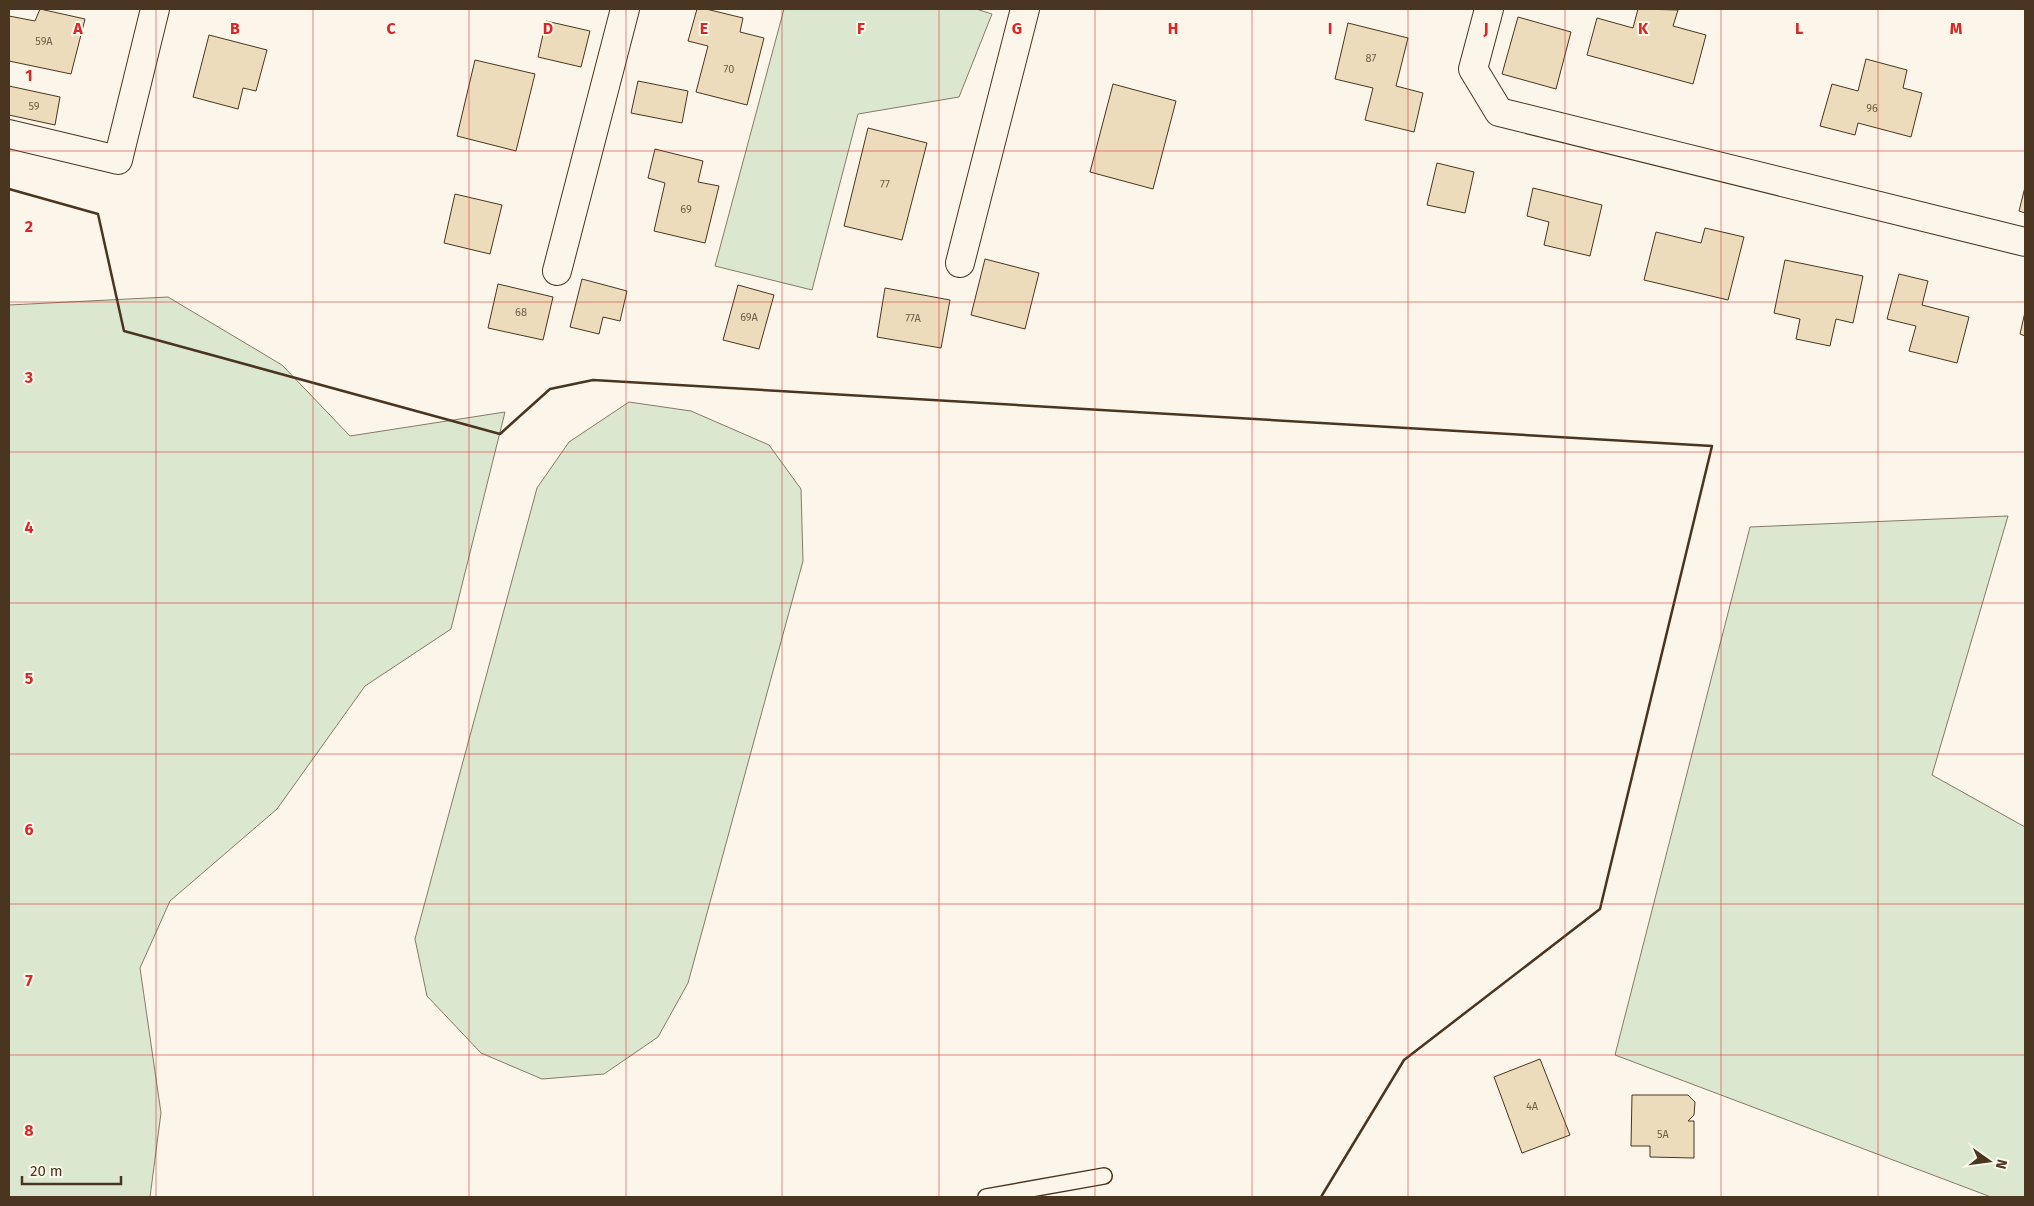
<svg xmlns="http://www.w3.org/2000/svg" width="2034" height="1206" viewBox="0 0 2034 1206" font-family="'Fira Sans',sans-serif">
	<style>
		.green { fill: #dce7d0; stroke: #887966 }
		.building { fill: #ecdcbc; stroke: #4a3520 }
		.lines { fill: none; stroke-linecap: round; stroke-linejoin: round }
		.service-casing { stroke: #4a3520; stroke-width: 18 }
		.minor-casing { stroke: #4a3520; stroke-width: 30 }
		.service { stroke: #fbf6e9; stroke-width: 15 }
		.minor { stroke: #fbf6e9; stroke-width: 28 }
		.wall { stroke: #4a3520; stroke-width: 2.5 }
		.grid { fill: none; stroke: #d62828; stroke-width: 1; stroke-opacity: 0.55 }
		.labels { text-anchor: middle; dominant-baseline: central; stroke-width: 4; stroke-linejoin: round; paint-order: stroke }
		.number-label { font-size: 11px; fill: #725f47 }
		.grid-label { font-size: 16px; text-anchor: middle; font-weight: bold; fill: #d62828; stroke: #fbf6e9; stroke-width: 4; stroke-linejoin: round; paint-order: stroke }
	</style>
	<rect width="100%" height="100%" fill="#fbf6e9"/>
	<path class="green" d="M784,9H976L992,14L959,97L858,114L812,290L715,266Z
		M168,297L282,365L350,436L505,412L451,629L365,686L277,809L170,901L140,968L161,1113L150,1197H9V305Z
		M629,402L691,411L769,445L801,489L803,561L688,983L658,1037L604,1074L542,1079L481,1053L427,996L415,939L537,488L569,442Z
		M2008,516L1932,775L2025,827V1197H1991L1615,1055L1750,527Z"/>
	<path class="building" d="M40,9L85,19L71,74L9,61V16L35,21Z
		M697,9H706L743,18L740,32L764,38L747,105L696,92L708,46L688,41Z
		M1638,9L1678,10L1673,26L1706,35L1693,84L1587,55L1597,18L1633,28Z
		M1518,17L1571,32L1556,89L1502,74Z
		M546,21L590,31L581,67L538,57Z
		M1348,23L1408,38L1396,86L1423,93L1414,132L1365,120L1373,88L1335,79Z
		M209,35L267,50L256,91L243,88L238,109L193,97Z
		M1866,59L1907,70L1903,88L1922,93L1911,137L1858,123L1855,135L1820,126L1832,84L1858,91Z
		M475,60L535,74L516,151L457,136Z
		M638,81L688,91L682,123L631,113Z
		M1113,84L1176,101L1153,189L1090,172Z
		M9,86L60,97L55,125L9,115Z
		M868,128L927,143L902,240L844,226Z
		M655,149L703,161L698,182L719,186L705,243L654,231L665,183L648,178Z
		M1437,163L1474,172L1465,213L1427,205Z
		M2025,187V213L2019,211Z
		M1533,188L1602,205L1590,256L1544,245L1549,222L1527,216Z
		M455,194L502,205L490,254L444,243Z
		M1705,228L1744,237L1728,300L1644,280L1656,232L1701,243Z
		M985,259L1039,273L1025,329L971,315Z
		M1785,260L1863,276L1853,323L1836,319L1830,346L1796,339L1800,319L1774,313Z
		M1899,274L1928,281L1922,305L1969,317L1957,363L1909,351L1916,326L1887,319Z
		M582,279L627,291L620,321L603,317L599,334L570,327Z
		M498,284L553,297L543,340L488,328Z
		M738,285L774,295L759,349L723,340Z
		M885,288L950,300L941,348L877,337Z
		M2025,312V336L2020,334Z
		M1540,1059L1570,1135L1522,1153L1494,1077Z
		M1632,1095H1688L1695,1102L1694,1115L1688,1121H1694V1158L1650,1157V1146H1631Z"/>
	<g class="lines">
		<defs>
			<path id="service" d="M986,1197L1104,1176"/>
			<path id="minor" d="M1489,9L1473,69L1499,112L2025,242
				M9,134L118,160L155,9
				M960,263L1025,9
				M557,271L625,9"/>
		</defs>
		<use href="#service" class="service-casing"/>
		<use href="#minor" class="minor-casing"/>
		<use href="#service" class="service"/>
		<use href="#minor" class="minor"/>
		<path class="wall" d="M9,189L98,214L124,331L500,434L550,389L593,380L1712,446L1600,909L1404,1060L1321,1197"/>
	</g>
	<path class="grid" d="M156,9V1197M313,9V1197M469,9V1197M626,9V1197M782,9V1197M939,9V1197M1095,9V1197M1252,9V1197M1408,9V1197M1565,9V1197M1721,9V1197M1878,9V1197M9,151H2025M9,302H2025M9,452H2025M9,603H2025M9,754H2025M9,904H2025M9,1055H2025"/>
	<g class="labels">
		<g class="number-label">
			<text x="44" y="41">59А</text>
			<text x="1371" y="58">87</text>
			<text x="729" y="69">70</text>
			<text x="34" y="106">59</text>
			<text x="1872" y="108">96</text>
			<text x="885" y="184">77</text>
			<text x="686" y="209">69</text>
			<text x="521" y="312">68</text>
			<text x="749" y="317">69А</text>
			<text x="913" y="318">77А</text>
			<text x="1532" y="1106">4А</text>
			<text x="1663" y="1134">5А</text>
		</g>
	</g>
	<g class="grid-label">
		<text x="78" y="34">A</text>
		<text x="235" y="34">B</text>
		<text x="391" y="34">C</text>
		<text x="548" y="34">D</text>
		<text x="704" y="34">E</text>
		<text x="861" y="34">F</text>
		<text x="1017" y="34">G</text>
		<text x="1173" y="34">H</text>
		<text x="1330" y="34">I</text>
		<text x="1486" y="34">J</text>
		<text x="1643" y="34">K</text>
		<text x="1799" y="34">L</text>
		<text x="1956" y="34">M</text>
		<text x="29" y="81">1</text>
		<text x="29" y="232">2</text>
		<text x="29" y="383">3</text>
		<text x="29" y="533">4</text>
		<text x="29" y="684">5</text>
		<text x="29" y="835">6</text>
		<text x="29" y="986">7</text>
		<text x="29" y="1136">8</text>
	</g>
	<rect width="2034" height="1206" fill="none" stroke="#4a3520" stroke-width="20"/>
	<g transform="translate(1989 1161) rotate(104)" stroke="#fbf6e9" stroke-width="4" paint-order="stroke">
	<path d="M0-4L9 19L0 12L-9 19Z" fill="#4a3520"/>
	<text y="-8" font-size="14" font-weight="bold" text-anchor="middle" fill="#4a3520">N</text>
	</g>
	<path d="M22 1176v8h99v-8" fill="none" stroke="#4a3520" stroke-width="2.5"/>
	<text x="30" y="1176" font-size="15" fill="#4a3520" stroke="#fbf6e9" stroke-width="4" paint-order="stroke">20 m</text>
</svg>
